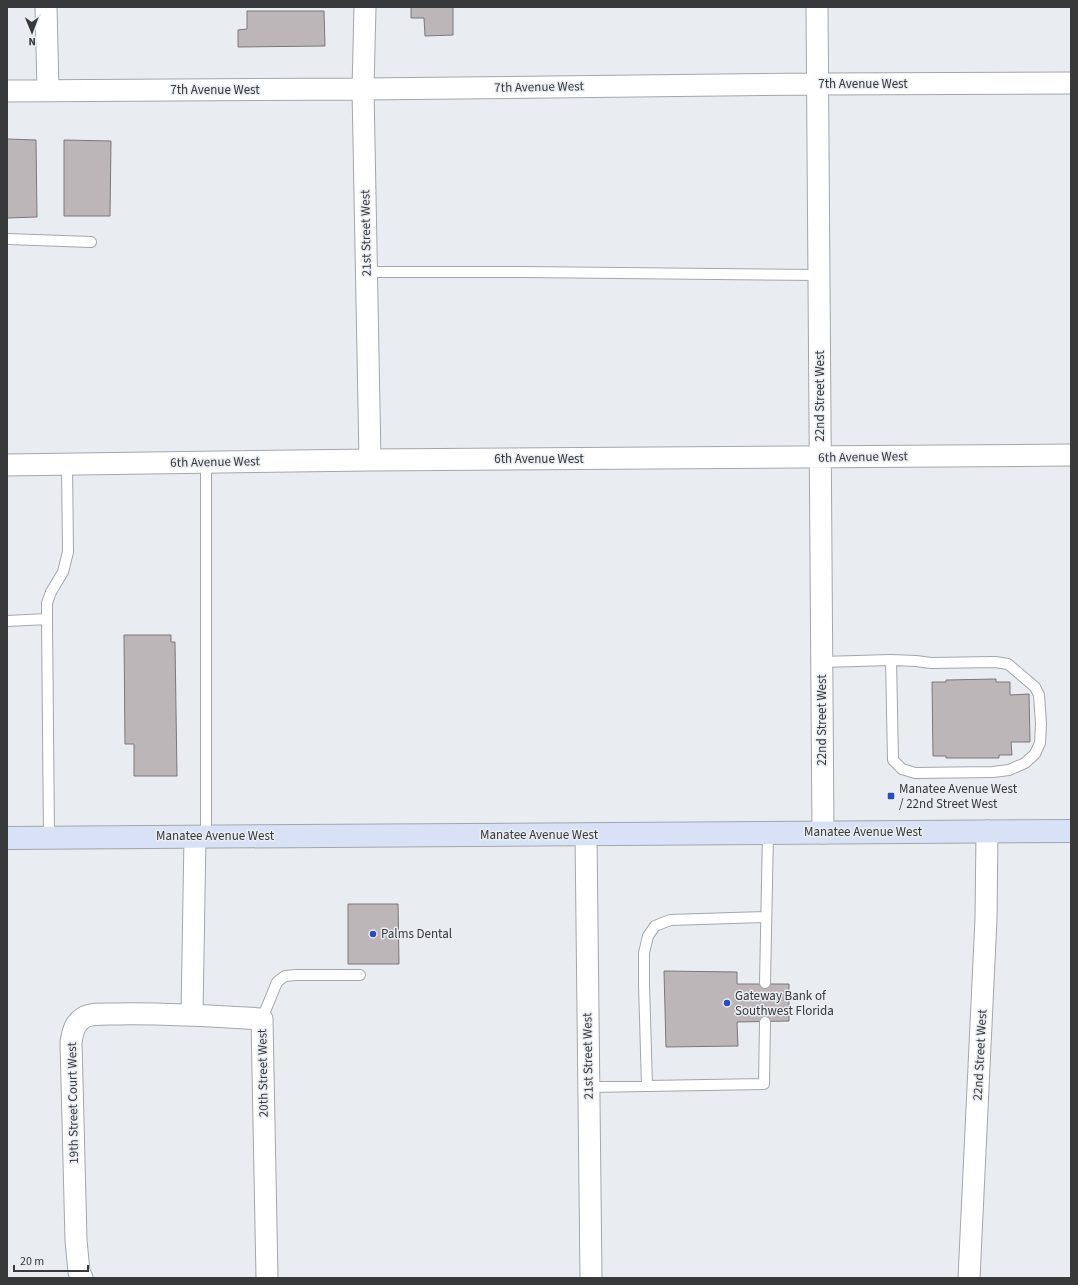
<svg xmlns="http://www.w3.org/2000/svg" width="1078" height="1285" viewBox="0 0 1078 1285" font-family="'Source Sans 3',sans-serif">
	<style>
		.building { fill: #bcb6b9; stroke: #7c7679 }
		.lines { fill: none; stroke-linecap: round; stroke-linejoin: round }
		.service-casing { stroke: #a3a6ab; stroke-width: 12 }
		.minor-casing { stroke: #a3a6ab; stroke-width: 23 }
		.secondary-casing { stroke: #a3a6ab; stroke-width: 24 }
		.service { stroke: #fff; stroke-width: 10 }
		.minor { stroke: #fff; stroke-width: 21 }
		.secondary { stroke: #d9e1f6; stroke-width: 22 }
		.poi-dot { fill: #294cbc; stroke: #e9edf2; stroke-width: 1.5 }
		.labels { text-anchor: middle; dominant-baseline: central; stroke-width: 3; stroke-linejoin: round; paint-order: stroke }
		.street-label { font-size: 13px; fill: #38393b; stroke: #e9edf2 }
		.poi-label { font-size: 13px; fill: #38393b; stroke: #e9edf2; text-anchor: start }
	</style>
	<rect width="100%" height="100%" fill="#e9edf2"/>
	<path class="building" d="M411,7H453V35L425,36L424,18H411Z
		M247,11H324L325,46L238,47V30L247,29Z
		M7,139L36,140L37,217L7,218Z
		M64,140L111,141L110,216H64Z
		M124,635H171V642H175L177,776H134V744H125Z
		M996,679V682H1010V695L1029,694L1030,742H1011L1012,755H999V758H946V756H933L932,682H946V680Z
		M348,904H398L399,964H348Z
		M664,971L737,972V984H789V1021L737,1022L738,1046L666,1047Z"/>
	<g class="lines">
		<defs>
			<path id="service" d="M7,239L91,242
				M367,272H523L819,275
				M47,619V603L51,592L63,572L68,552L67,464
				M7,621L47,619L49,838
				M822,662L891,660L893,760L902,769L915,773L993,772L1009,770L1025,763L1035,754L1040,743L1041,724L1039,695L1035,687L1008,664L995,662L931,663L916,661L891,660
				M206,836V462
				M765,983L768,833
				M262,1019L277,982L285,976L296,975H360
				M647,1086L644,984V953L648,936L655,926L670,920L766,917
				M589,1087L764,1084L765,1022"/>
			<path id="minor" d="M46,7L48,90
				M365,7L363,89L370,460
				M817,7L823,833
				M7,91L363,89L817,84L1071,83
				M7,465L370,460L1071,455
				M586,834L591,1278
				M192,1014L195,837
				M82,1278L79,1272L76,1240L71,1042C73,1032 74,1024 83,1018C90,1013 107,1014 116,1014C165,1013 213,1016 262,1019L267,1278
				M969,1278L986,919L987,831"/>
			<path id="secondary" d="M7,838L1071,831"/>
		</defs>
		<use href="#service" class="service-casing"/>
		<use href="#minor" class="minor-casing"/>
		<use href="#secondary" class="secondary-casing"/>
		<use href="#service" class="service"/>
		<use href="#minor" class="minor"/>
		<use href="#secondary" class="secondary"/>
	</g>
	<g class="poi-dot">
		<rect x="887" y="792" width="8" height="8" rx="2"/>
		<circle cx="373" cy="934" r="4"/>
		<circle cx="727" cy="1003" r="4"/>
	</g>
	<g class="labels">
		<g class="street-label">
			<text x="863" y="84">7th Avenue West</text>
			<text transform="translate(539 87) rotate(-1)">7th Avenue West</text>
			<text x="215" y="90">7th Avenue West</text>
			<text transform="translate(366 233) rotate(-91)">21st Street West</text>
			<text transform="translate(820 396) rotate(-90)">22nd Street West</text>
			<text transform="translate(863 457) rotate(-1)">6th Avenue West</text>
			<text x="539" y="459">6th Avenue West</text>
			<text transform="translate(215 462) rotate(-1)">6th Avenue West</text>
			<text transform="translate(822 720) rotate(-90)">22nd Street West</text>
			<text x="863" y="832">Manatee Avenue West</text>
			<text x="539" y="835">Manatee Avenue West</text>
			<text x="215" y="836">Manatee Avenue West</text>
			<text transform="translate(980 1055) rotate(-87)">22nd Street West</text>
			<text transform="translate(588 1056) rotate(-91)">21st Street West</text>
			<text transform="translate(263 1073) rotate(-91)">20th Street West</text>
			<text transform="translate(73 1103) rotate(-91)">19th Street Court West</text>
		</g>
		<g class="poi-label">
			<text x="899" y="789">Manatee Avenue West<tspan x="899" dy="15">/ 22nd Street West</tspan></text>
			<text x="381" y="934">Palms Dental</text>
			<text x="735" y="996">Gateway Bank of<tspan x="735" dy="15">Southwest Florida</tspan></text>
		</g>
	</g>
	<rect width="1078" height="1285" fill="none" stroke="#38393b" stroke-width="16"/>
	<g transform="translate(32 32) rotate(179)" stroke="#e9edf2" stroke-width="3" paint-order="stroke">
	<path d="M0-3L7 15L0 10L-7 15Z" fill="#38393b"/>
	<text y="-6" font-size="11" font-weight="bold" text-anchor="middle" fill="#38393b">N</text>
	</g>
	<path d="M14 1265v6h74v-6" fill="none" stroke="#38393b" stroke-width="2"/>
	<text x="20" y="1265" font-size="12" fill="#38393b" stroke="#e9edf2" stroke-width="3" paint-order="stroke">20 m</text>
</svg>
